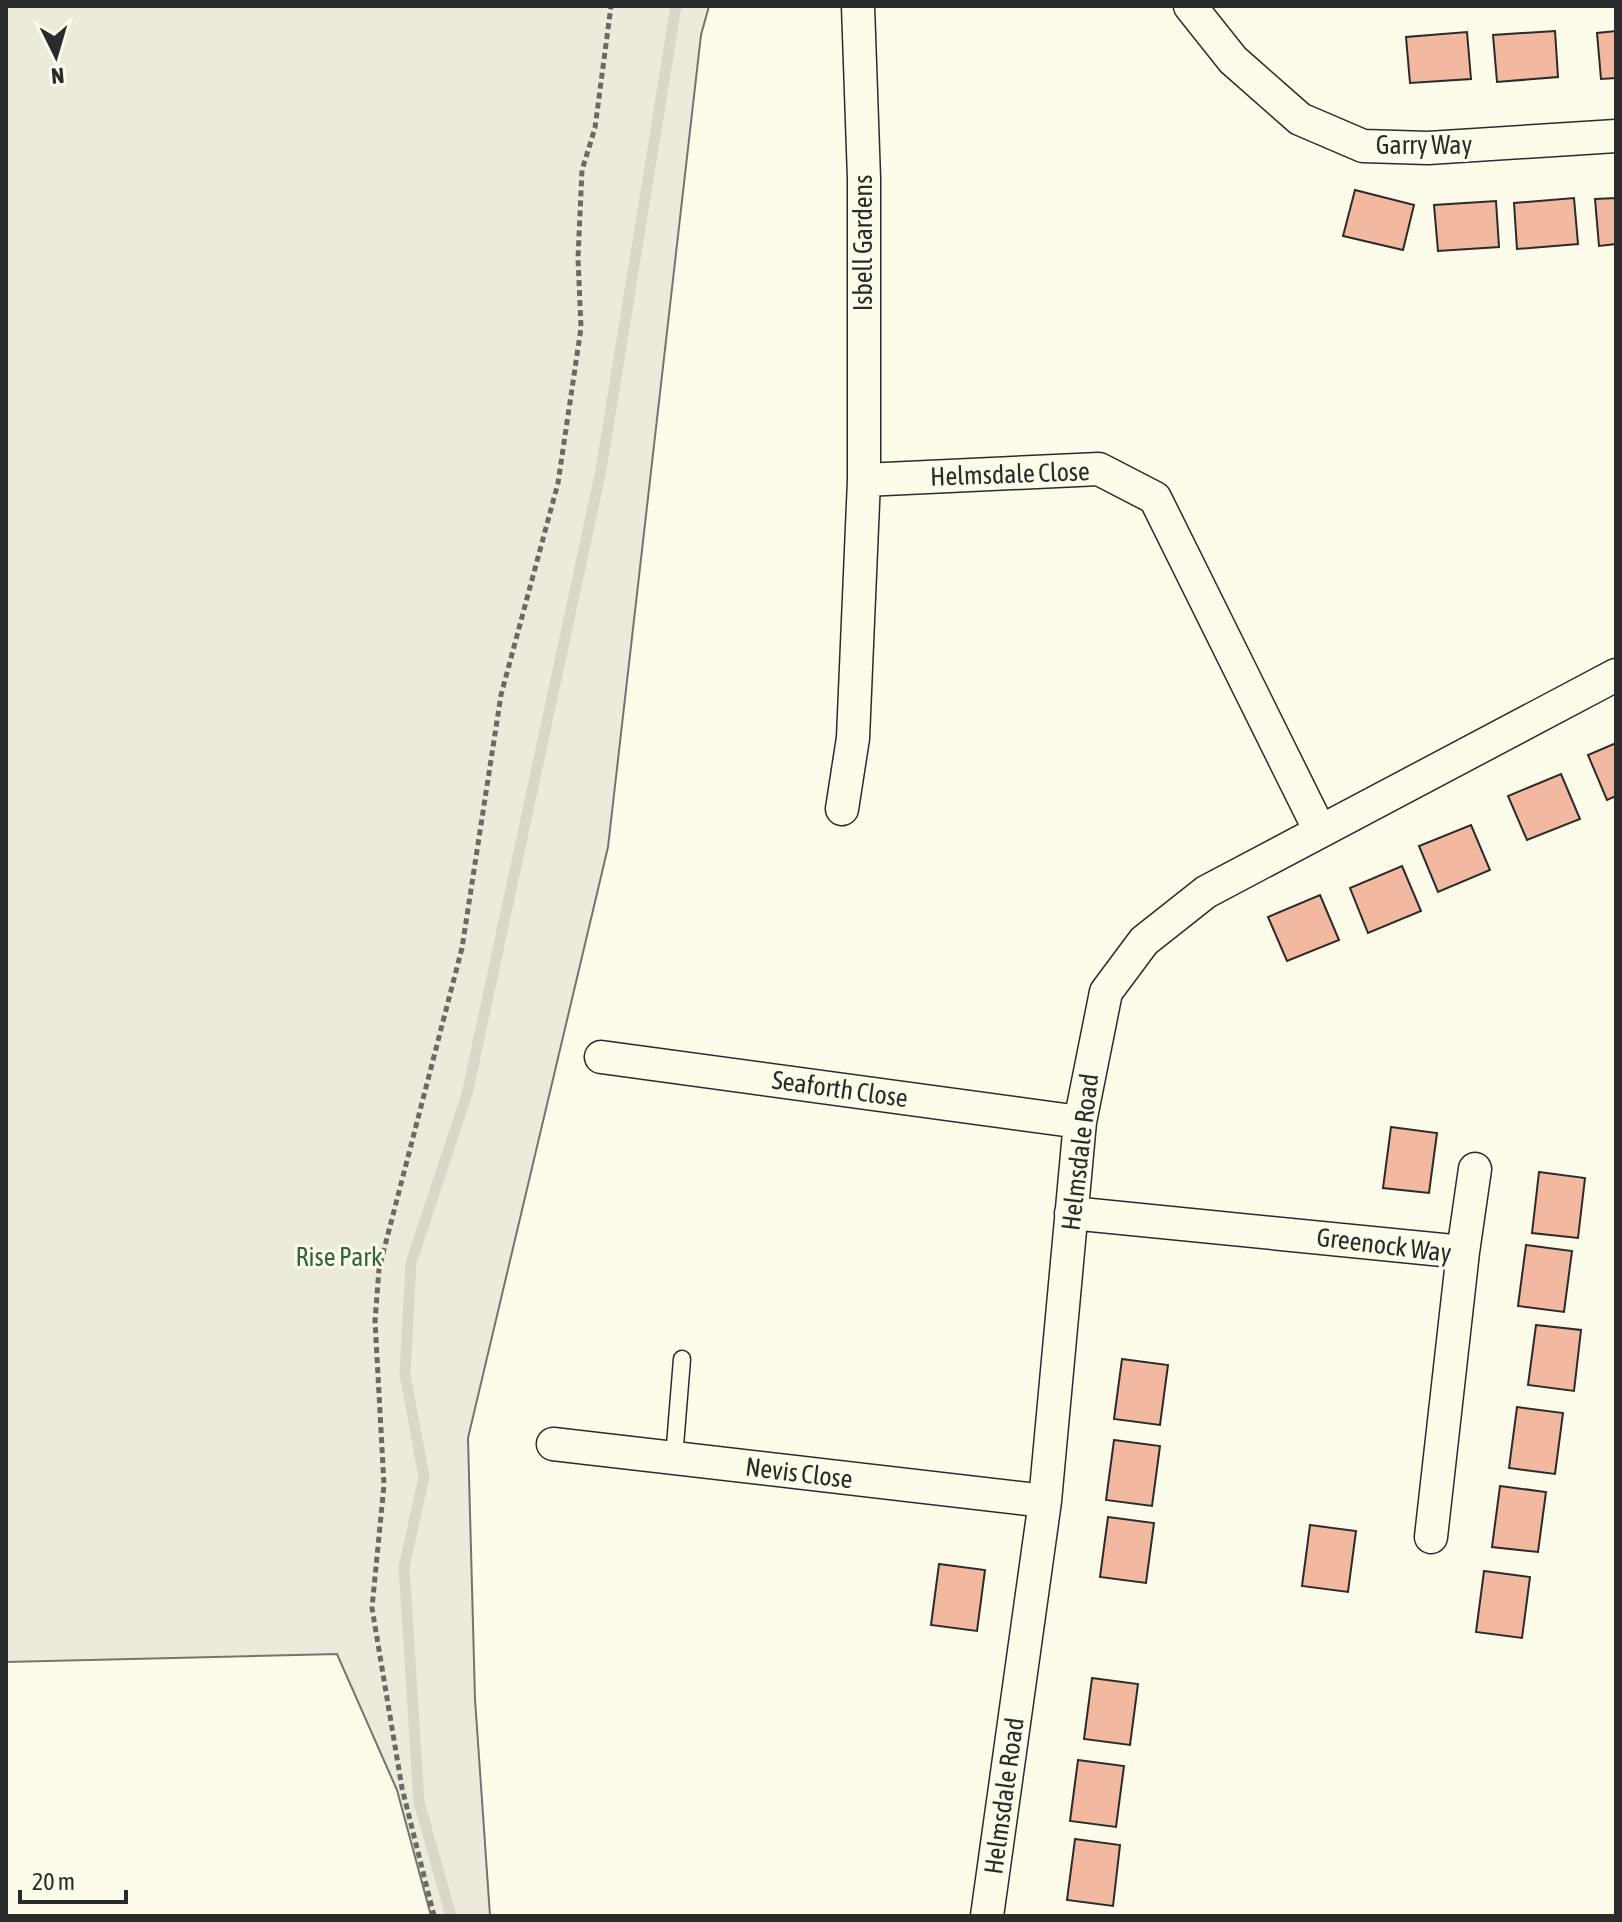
<svg xmlns="http://www.w3.org/2000/svg" width="1622" height="1922" viewBox="0 0 1622 1922" font-family="'Asap Condensed',sans-serif">
	<style>
		.green { fill: #ecebdb; stroke: #74746e; stroke-width: 2 }
		.lines { fill: none; stroke-linecap: round; stroke-linejoin: round }
		.stream { stroke: #d8d7c9; stroke-width: 11 }
		.building { fill: #f2b8a0; stroke: #2b2b2b; stroke-width: 2 }
		.lane-casing { stroke: #2b2b2b; stroke-width: 19 }
		.street-casing { stroke: #2b2b2b; stroke-width: 35 }
		.path { stroke: #6a6964; stroke-width: 5; stroke-dasharray: 6 4; stroke-linecap: butt }
		.lane { stroke: #fdfbea; stroke-width: 16 }
		.street { stroke: #fdfbea; stroke-width: 32 }
		.labels { text-anchor: middle; dominant-baseline: central; stroke-width: 6; stroke-linejoin: round; paint-order: stroke }
		.street-label { font-size: 26px; fill: #2b2b2b; stroke: #fdfbea }
		.park-label { font-size: 26px; fill: #34623c; stroke: #fdfbea }
	</style>
	<rect width="100%" height="100%" fill="#fdfbea"/>
	<path class="green" d="M6,6H709L701,35L608,847L468,1438L475,1699L490,1916H431L397,1790L337,1654L6,1662Z"/>
	<g class="lines">
		<path class="stream" d="M451,1916L419,1802L404,1567L424,1477L405,1374L411,1263L467,1094L601,470L676,6"/>
	</g>
	<path class="building" d="M1555,31L1558,77L1497,82L1493,35Z
		M1616,31V78L1601,79L1597,33Z
		M1467,32L1471,79L1410,83L1406,37Z
		M1355,190L1414,205L1403,250L1343,236Z
		M1574,198L1578,244L1517,249L1514,203Z
		M1616,198V244L1599,246L1595,199Z
		M1496,201L1499,247L1438,251L1434,205Z
		M1616,743V796L1607,800L1588,755Z
		M1561,774L1580,819L1527,840L1508,796Z
		M1471,825L1490,870L1438,892L1419,846Z
		M1402,866L1421,911L1368,933L1350,888Z
		M1320,895L1339,940L1287,961L1268,917Z
		M1391,1127L1437,1133L1429,1193L1383,1188Z
		M1539,1172L1585,1178L1578,1238L1532,1233Z
		M1526,1245L1572,1251L1564,1312L1518,1306Z
		M1536,1325L1581,1330L1574,1391L1528,1385Z
		M1122,1359L1168,1365L1160,1425L1114,1419Z
		M1517,1407L1563,1413L1555,1474L1509,1468Z
		M1114,1440L1160,1446L1152,1506L1106,1500Z
		M1500,1486L1546,1492L1538,1552L1492,1547Z
		M1108,1517L1154,1523L1146,1583L1100,1577Z
		M1310,1525L1356,1531L1348,1592L1302,1586Z
		M939,1564L985,1570L977,1631L931,1625Z
		M1484,1571L1530,1577L1522,1638L1476,1632Z
		M1092,1678L1138,1684L1130,1745L1084,1739Z
		M1078,1760L1124,1766L1116,1827L1070,1821Z
		M1075,1839L1120,1845L1113,1906L1067,1900Z"/>
	<g class="lines">
		<defs>
			<path id="lane" d="M674,1458L682,1359"/>
			<path id="street" d="M858,6L864,179V480
				M1190,6L1233,60L1300,119L1363,146L1428,148L1616,136
				M842,809L853,738L864,480L1099,469L1155,498L1320,831
				M601,1057L1080,1122
				M1071,1213L1463,1252L1431,1537
				M1463,1252L1475,1169
				M553,1444L1045,1501
				M987,1916L1045,1501L1080,1122L1106,992L1144,941L1206,892L1616,675"/>
		</defs>
		<use href="#lane" class="lane-casing"/>
		<use href="#street" class="street-casing"/>
		<path class="path" d="M434,1916L402,1788L372,1608L384,1485L375,1321L379,1269L462,948L501,695L558,483L581,328L578,258L582,170L595,128L611,6"/>
		<use href="#lane" class="lane"/>
		<use href="#street" class="street"/>
	</g>
	<g class="labels">
		<g class="street-label">
			<text x="1424" y="145">Garry Way</text>
			<text transform="translate(863 243) rotate(-90)">Isbell Gardens</text>
			<text transform="translate(1010 474) rotate(-2)">Helmsdale Close</text>
			<text transform="translate(840 1089) rotate(8)">Seaforth Close</text>
			<text transform="translate(1080 1152) rotate(-83)">Helmsdale Road</text>
			<text transform="translate(1384 1245) rotate(7)">Greenock Way</text>
			<text transform="translate(799 1473) rotate(7)">Nevis Close</text>
			<text transform="translate(1004 1796) rotate(-82)">Helmsdale Road</text>
		</g>
		<g class="park-label">
			<text x="339" y="1257">Rise Park</text>
		</g>
	</g>
	<rect width="1622" height="1922" fill="none" stroke="#2b2b2b" stroke-width="16"/>
	<g transform="translate(56 56) rotate(175)" stroke="#fdfbea" stroke-width="6" paint-order="stroke">
	<path d="M0-6L14 30L0 20L-14 30Z" fill="#2b2b2b"/>
	<text y="-12" font-size="22" font-weight="bold" text-anchor="middle" fill="#2b2b2b">N</text>
	</g>
	<path d="M20 1890v12h106v-12" fill="none" stroke="#2b2b2b" stroke-width="4"/>
	<text x="32" y="1890" font-size="24" fill="#2b2b2b" stroke="#fdfbea" stroke-width="6" paint-order="stroke">20 m</text>
</svg>
